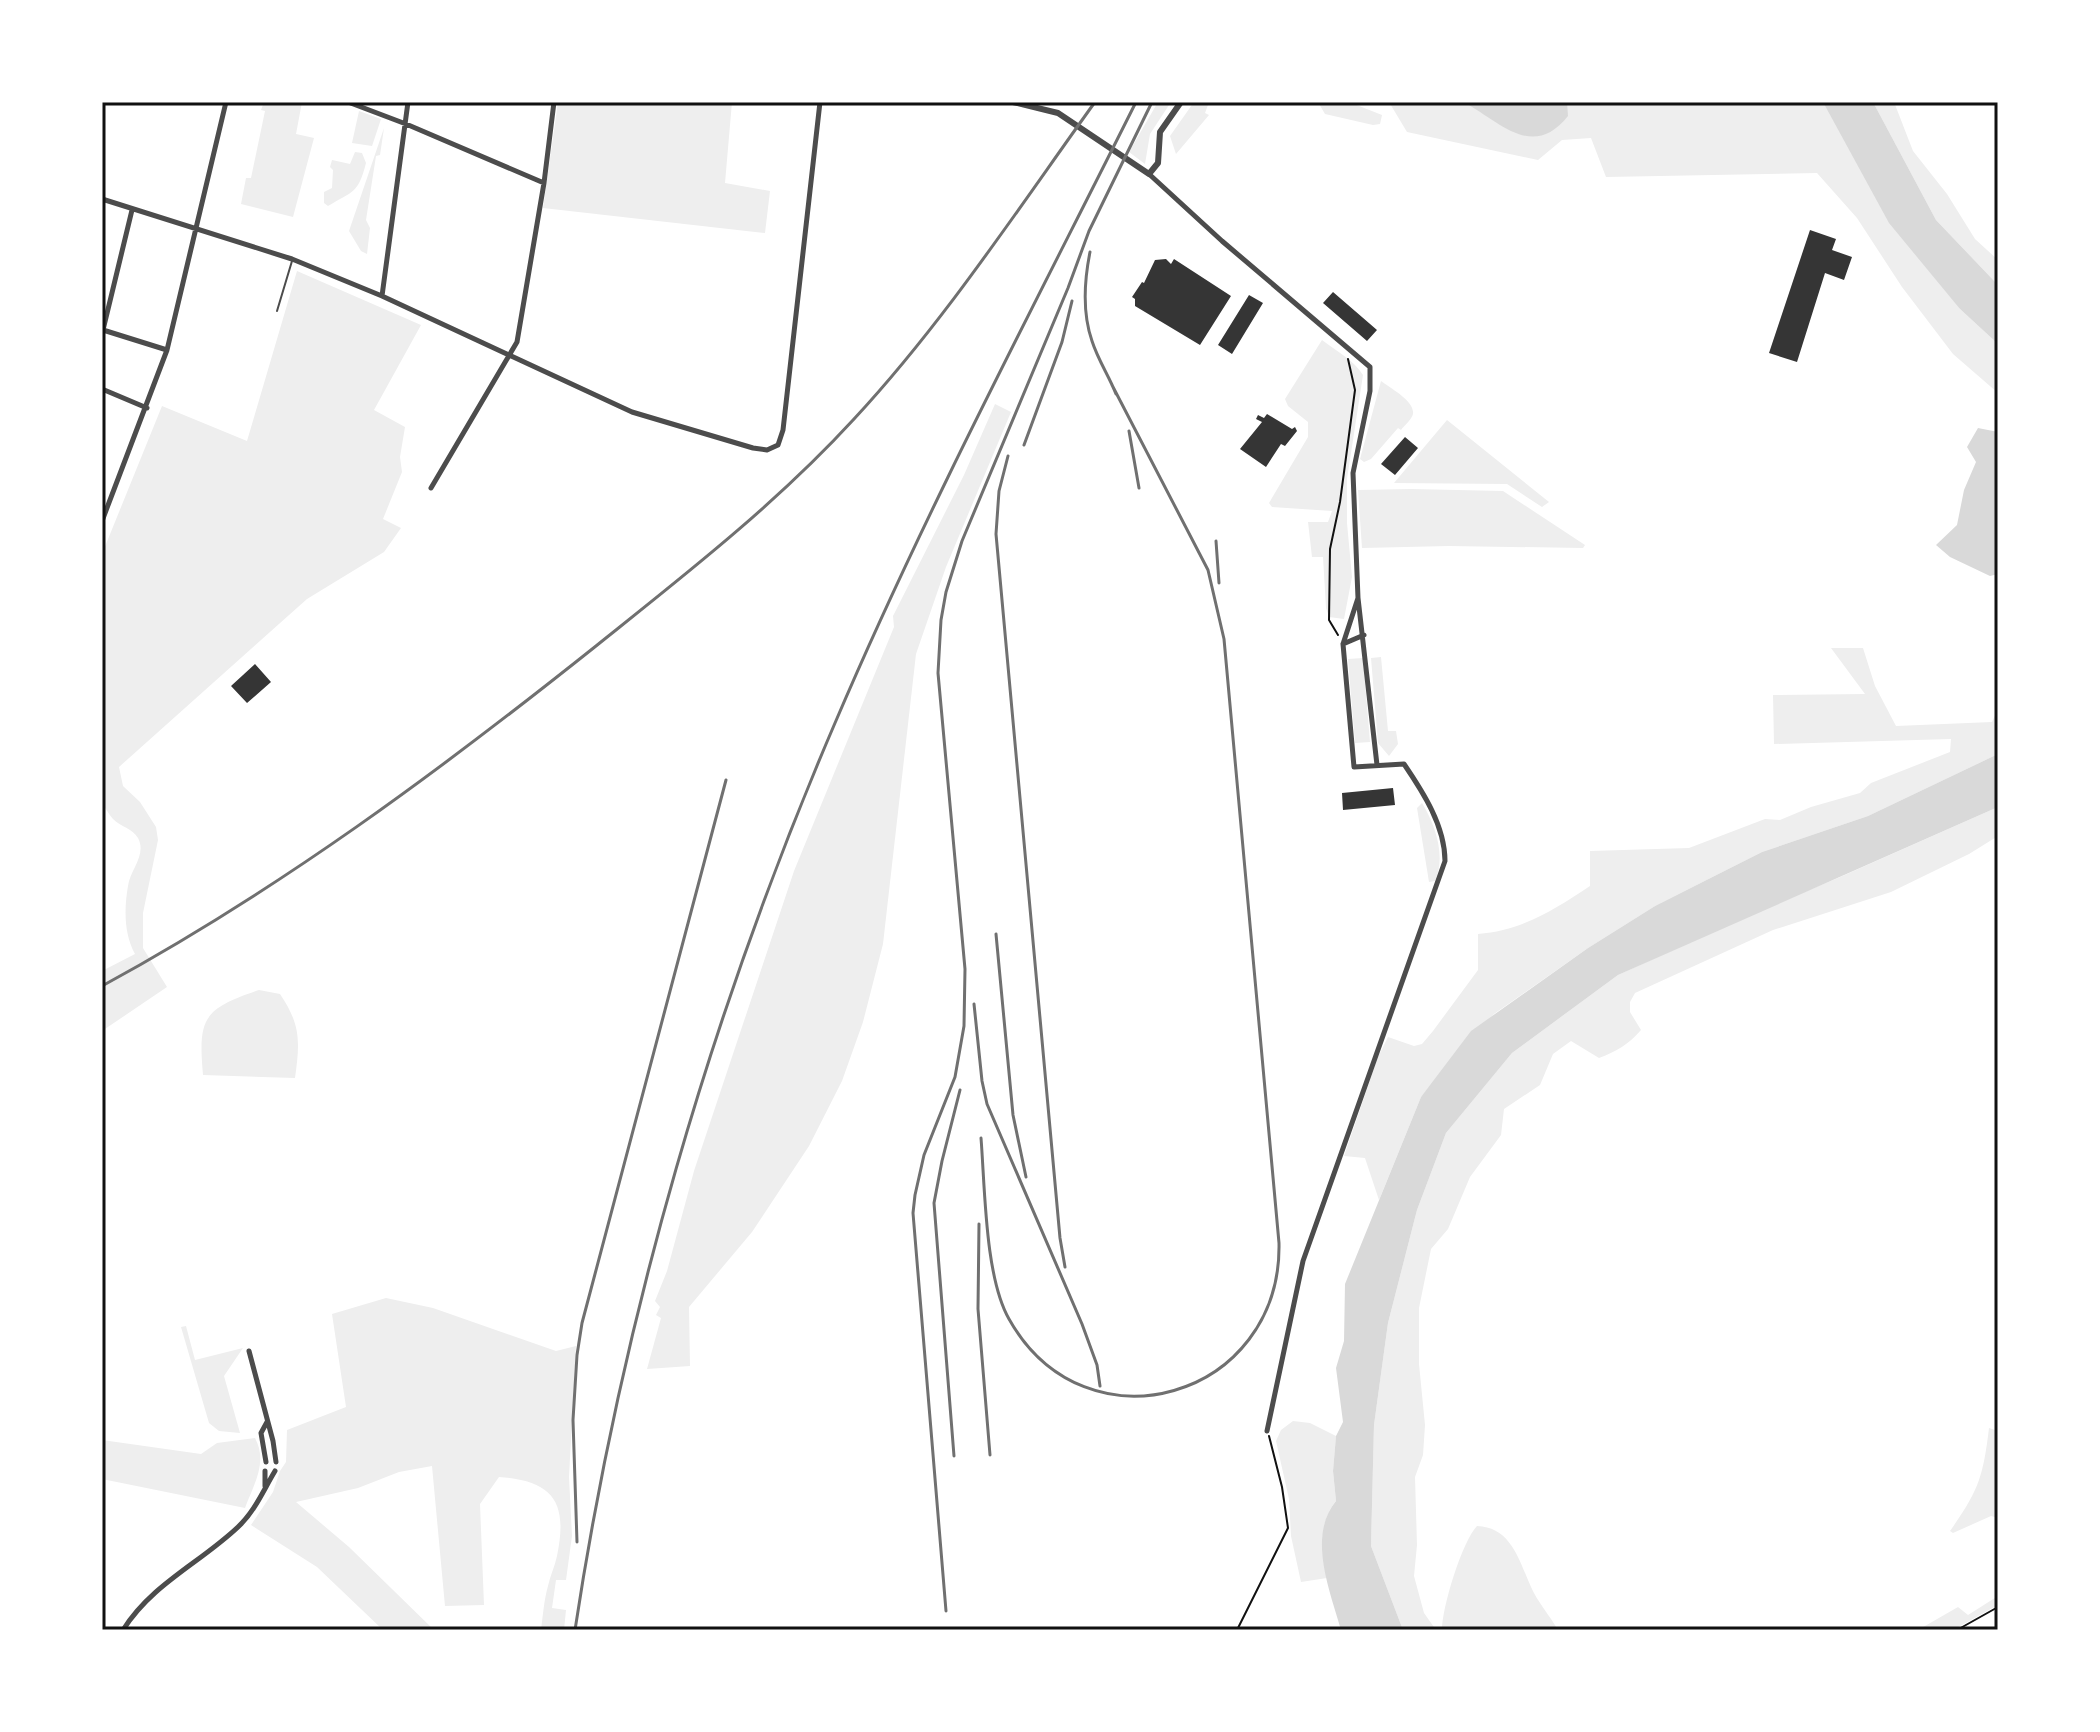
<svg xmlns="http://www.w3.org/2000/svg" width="2100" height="1732" viewBox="0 0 2100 1732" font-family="'Varela Round',sans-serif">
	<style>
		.green { fill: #eee }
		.water { fill: #d9d9d9 }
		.building { fill: #353535 }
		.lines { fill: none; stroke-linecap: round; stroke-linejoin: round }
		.path { stroke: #111; stroke-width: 2 }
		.service { stroke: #4c4c4c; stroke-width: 2 }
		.minor { stroke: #4c4c4c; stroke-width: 5 }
		.tertiary { stroke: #4c4c4c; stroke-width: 6 }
		.rail { stroke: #707070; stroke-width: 3 }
		.neatline { fill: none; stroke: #111; stroke-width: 3 }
	</style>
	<rect width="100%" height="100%" fill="#fff"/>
	<path class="green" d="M264,102H302L296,134L314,138L293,217L241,204L246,178H251L265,111L261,110Z
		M558,102H732L725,183L770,191L765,233L543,208Z
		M1158,102H1171L1150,134L1145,164L1129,152Z
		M1194,102H1205L1208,105L1205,113L1209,115L1176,154L1170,136Z
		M1318,102H1349L1382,115L1380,124L1373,125L1325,114Z
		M1389,102H1823L1960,309L1998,344V393L1953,354L1902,287L1857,218L1817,173L1606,177L1591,138L1562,140L1538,160L1407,132Z
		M1873,102H1894L1913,151L1947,194L1975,239L1998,260V285L1936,220Z
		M359,111L381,119L372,146L352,143Z
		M384,128L380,155L376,156L366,220L370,228L367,254L361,251L349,231Z
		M355,152L362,153L366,163C358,194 353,191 328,206L324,203V192L332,188L333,170L330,167L332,160L350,164Z
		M297,271L421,325L374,410L405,427L400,457L402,472L383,519L401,528L384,552L307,599L119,767L123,786L140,802L156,827L158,840L143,913V948L167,987L102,1031V971L135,954C124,934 124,909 128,886C130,870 147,855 138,838C132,828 121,827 113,819C109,815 106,808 102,804V554L162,406L247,441Z
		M1322,340C1336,351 1354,360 1363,375L1347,479V523L1352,577L1344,619L1329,617L1326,608L1323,557H1312L1308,522H1328L1332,511L1272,507L1269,503L1308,437V422L1288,406L1285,399Z
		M1381,381C1390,388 1415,401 1413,414C1412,419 1404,426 1401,430L1398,428L1371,459L1364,462L1360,459Z
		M995,404L1011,412L946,567L916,654L883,944L863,1022L842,1081L809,1146L752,1232L689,1307L690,1366L647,1369L661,1318L656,1315L660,1307L655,1301L667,1271L694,1171L794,871L894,627L893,616L964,475Z
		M1447,420L1549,502L1542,507L1507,484L1394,483Z
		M1411,489L1503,491L1585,545L1583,548L1449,546L1362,548L1358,490Z
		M1831,648H1863L1875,686L1896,726L1992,722L1998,709V754L1868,816L1762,852L1655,906L1588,948L1494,1014L1421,1097L1379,1200L1365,1158L1344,1156L1378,1057L1388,1037L1414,1046L1422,1044L1433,1031L1478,970V934C1521,931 1554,910 1590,886V851L1689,848L1765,819L1780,820L1811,807L1860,793L1871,783L1950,752L1951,739L1774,744L1773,695L1865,694Z
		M1381,657L1388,731H1396L1398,744L1389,756L1378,743L1371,658Z
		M1363,658L1370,742L1355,743L1348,659Z
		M1422,803C1436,826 1446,857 1435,881L1429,882L1417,808Z
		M1998,807V836L1969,854L1891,892L1773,930L1635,993L1630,1002V1012L1641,1030C1628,1045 1617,1051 1599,1058L1571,1041L1553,1054L1540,1085L1504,1109L1501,1135L1470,1177L1448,1229L1431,1249L1419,1308V1364L1425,1425L1423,1455L1415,1477L1417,1545L1414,1576L1424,1613L1436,1630H1403L1371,1546L1374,1425L1388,1323L1417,1210L1446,1133L1512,1053L1618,975L1756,912L1838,878Z
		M259,990L280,994C301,1025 300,1042 295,1078L203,1075C198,1018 203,1009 259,990Z
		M386,1298L433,1308L556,1351L576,1346L569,1477L572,1536L566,1580H556L552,1608L566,1610L564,1630H541C543,1615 544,1600 548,1586C550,1576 555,1566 557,1556C568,1503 554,1481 499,1477L480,1504L484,1605L445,1606L432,1466L399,1472L358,1488L296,1502L349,1547L434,1630H383L317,1567L251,1525L273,1492L280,1471L286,1462L287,1430L346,1407L332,1314Z
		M186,1326L195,1360L243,1348L224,1376L240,1433L219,1431L209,1423L181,1327Z
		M1293,1421L1310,1423L1336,1436L1333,1471L1336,1501C1319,1521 1320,1553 1327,1578L1301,1582L1291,1536L1289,1499L1276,1441L1281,1430Z
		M1989,1428L1998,1431V1518L1991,1516L1953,1533L1950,1531C1979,1490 1983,1477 1989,1428Z
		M255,1438C268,1462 254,1484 245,1508L102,1479V1440L201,1454L217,1443Z
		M1477,1526C1511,1527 1519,1560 1531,1587C1537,1601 1550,1616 1558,1630H1442C1442,1607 1462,1542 1477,1526Z
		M1998,1596V1605L1953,1630H1918L1958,1607L1968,1615Z"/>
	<path class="water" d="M1464,102H1567L1568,116C1533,160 1501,123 1464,102Z
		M1823,102H1873L1936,220L1998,285V344L1960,309L1889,223Z
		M1978,428L1998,432V574L1990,576L1950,557L1936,545L1957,525L1964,490L1976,462L1967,447Z
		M1998,754V807L1618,975L1512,1053L1446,1133L1417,1210L1388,1323L1374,1425L1371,1546L1403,1630H1341C1330,1591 1307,1536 1336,1501L1333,1471L1336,1436L1343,1422L1336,1368L1344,1341L1345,1284L1421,1097L1471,1031L1588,948L1655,906L1762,852L1868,816Z"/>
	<path class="building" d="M1810,230L1836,239L1832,250L1852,257L1844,280L1825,273L1797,362L1769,353Z
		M1166,259L1171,264L1174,259L1231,296L1200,345L1135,306V299L1132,297L1142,282L1144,283L1155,260Z
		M1333,292L1377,330L1367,341L1323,303Z
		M1249,295L1263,303L1232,354L1218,345Z
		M1267,414L1292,429L1295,427L1297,431L1285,446L1281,444L1266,467L1240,449L1262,422L1256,419L1258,415L1264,418Z
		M1405,437L1418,448L1395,475L1381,464Z
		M255,664L271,682L247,703L231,686Z
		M1393,788L1395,805L1343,810L1342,793Z"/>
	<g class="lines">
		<path class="path" d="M1338,635L1329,620L1330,549L1340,502L1355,390L1348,359
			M1237,1630L1288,1528L1282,1487L1269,1436
			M1957,1630L1998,1607"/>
		<path class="service" d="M277,311L292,261"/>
		<path class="minor" d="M348,102L406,124L544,183
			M1149,174L1222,241L1370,367V391L1353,473L1358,598
			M102,199L292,259L382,296L632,412L753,448L767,450L778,445L783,430L820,102
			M132,210L103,330L167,350
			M382,296L408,102
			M102,389L147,408
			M431,488L517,342L544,183L554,102
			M102,521L167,350L226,102
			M1343,644L1364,635
			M249,1351L273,1441L276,1462
			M1267,1431L1303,1261L1445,861C1445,826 1423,792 1404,764L1354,767L1343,644L1358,598L1377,765
			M266,1462L261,1433L267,1422
			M265,1486V1471
			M123,1630C152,1584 200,1563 238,1527C255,1511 263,1491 275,1471"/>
		<path class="tertiary" d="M1013,102L1058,113L1149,174L1158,163L1160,132L1181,102"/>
		<path class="rail" d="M1090,252C1084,282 1082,312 1092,341C1098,360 1109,376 1116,394
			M1129,431L1139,488
			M1024,445L1062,342L1072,301
			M1008,456L999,491L996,534L1060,1238L1065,1267
			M1216,541L1219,583
			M996,934L1013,1115L1026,1177
			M102,986C280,889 438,772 596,646C686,574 776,504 854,419C944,322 1018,209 1095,102
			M974,1004L982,1081L987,1104L1082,1324L1097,1365L1100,1386
			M981,1138C985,1188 985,1277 1009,1319C1086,1456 1282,1398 1279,1243L1224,639L1208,570L1112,385
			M979,1224L978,1309L990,1455
			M954,1456L934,1203L942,1161L960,1090
			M577,1542L573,1420L577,1355L582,1323L726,780
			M946,1611L913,1213L915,1195L924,1155L955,1077L964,1026L965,969L938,673L941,620L946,592L962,541L1068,288L1089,231L1152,102
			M575,1630C622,1320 711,1012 835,723C925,512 1033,308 1136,102"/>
	</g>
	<rect width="2100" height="1732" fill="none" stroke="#ffffff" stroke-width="208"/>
	<rect x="104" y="104" width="1892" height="1524" class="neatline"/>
</svg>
